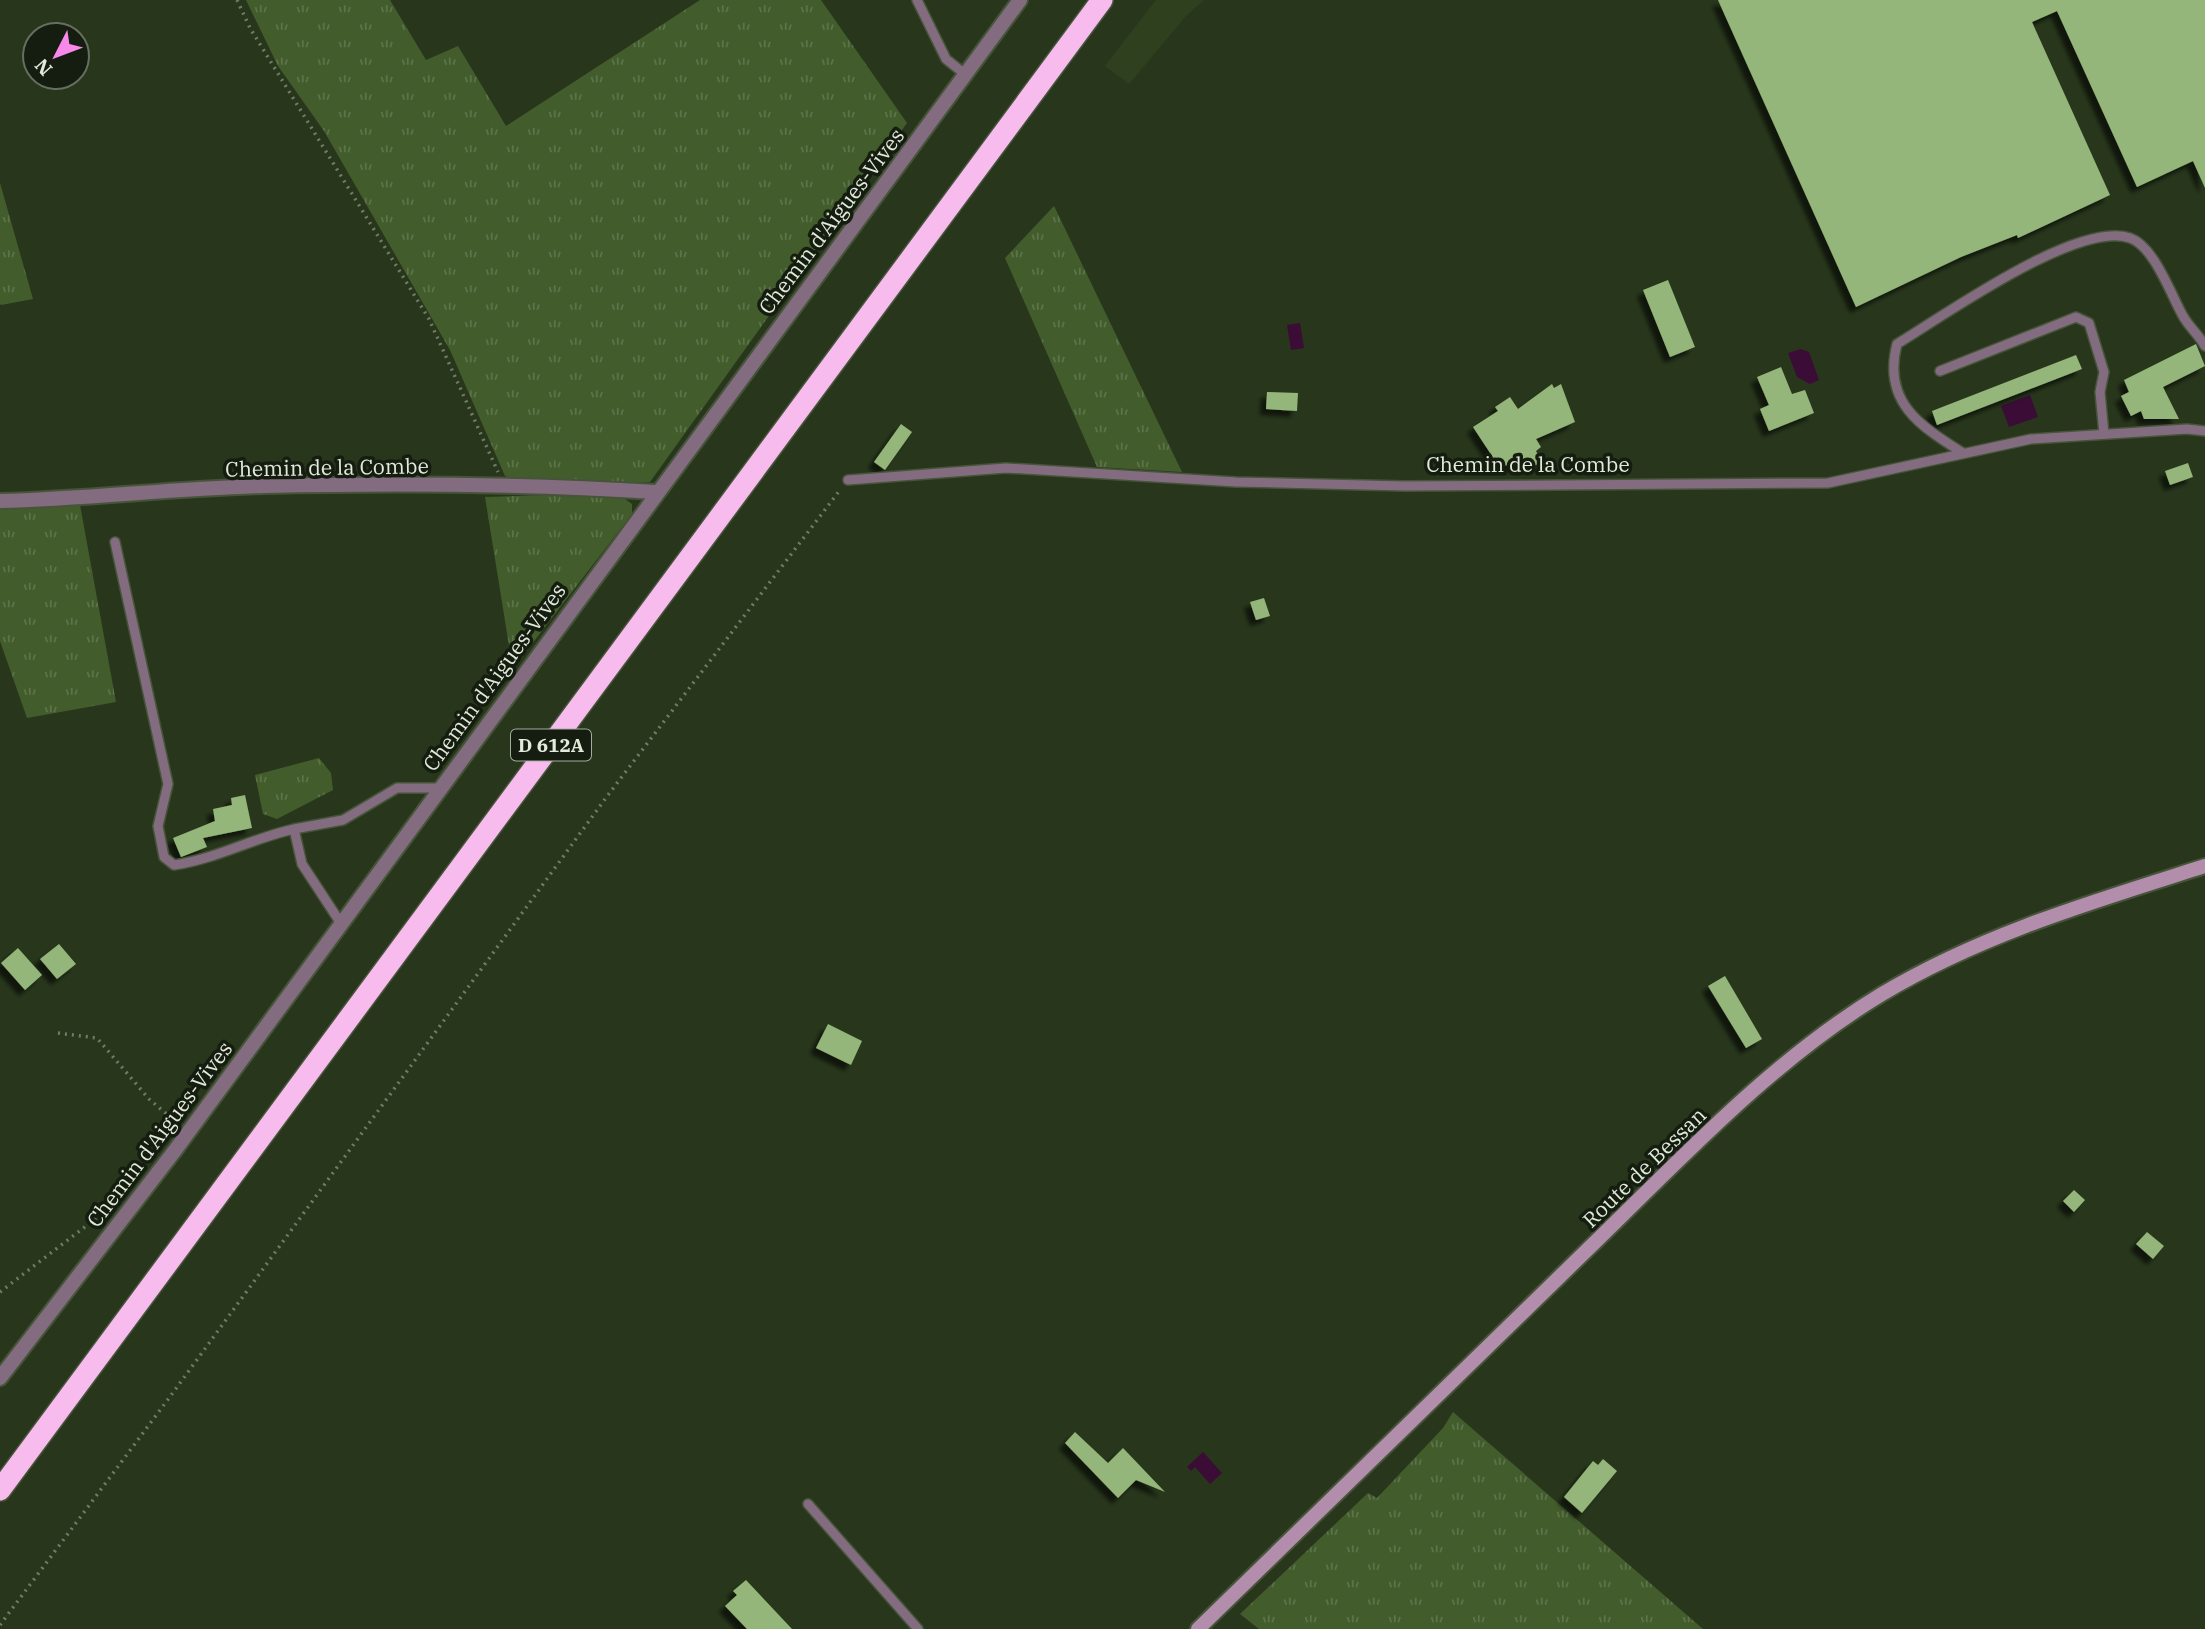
<svg xmlns="http://www.w3.org/2000/svg" width="2205" height="1629" viewBox="0 0 2205 1629" font-family="'IBM Plex Serif',serif">
	<style>
		.built { fill: #2e401e }
		.grass { fill: url(#grass-tufts) }
		.water { fill: #3a0c36 }
		.building { fill: #94b67a; filter: url(#shadow) }
		.lines { fill: none; stroke-linecap: round; stroke-linejoin: round }
		.lane-casing { stroke: #46543a; stroke-width: 12 }
		.street-casing { stroke: #46543a; stroke-width: 18 }
		.secondary-casing { stroke: #46543a; stroke-width: 18 }
		.highway-casing { stroke: #46543a; stroke-width: 24 }
		.path { stroke: #707d66; stroke-width: 3.5; stroke-dasharray: 2 5; stroke-linecap: butt }
		.lane { stroke: #846c80; stroke-width: 9 }
		.street { stroke: #846c80; stroke-width: 14 }
		.secondary { stroke: #b28dac; stroke-width: 14 }
		.highway { stroke: #f7bced; stroke-width: 21 }
		.labels { text-anchor: middle; dominant-baseline: central; stroke-width: 7; stroke-linejoin: round; paint-order: stroke }
		.shield { fill: #151c10; stroke: #a4ad9d; stroke-width: 2 }
		.shield-label { font-size: 19px; font-weight: bold; fill: #e1ebda }
		.street-label { font-size: 21px; fill: #e1ebda; stroke: #151c10 }
	</style>
	<defs>
		<pattern id="grass-tufts" width="24" height="20" patternUnits="userSpaceOnUse" patternTransform="scale(1.75)"><rect width="24" height="20" fill="#425c2c"/><path d="M3 7l-1-3M5 7V3M7 7l1-3M15 17l-1-3M17 17v-4M19 17l1-3" fill="none" stroke="#5d744a"/></pattern>
		<filter id="shadow"><feDropShadow dx="-6" dy="6" stdDeviation="2" flood-color="#0009"/></filter>
	</defs>
	<rect width="100%" height="100%" fill="#28371c"/>
	<path class="built" d="M1156,0H1204L1186,16L1129,84L1105,66Z"/>
	<path class="grass" d="M246,0H390L426,60L458,46L506,126L700,0H821L907,123L650,482L523,484L505,476L450,350L324,131L278,66Z
		M0,183L33,299L1,305L0,304Z
		M1054,206L1182,472L1097,467L1005,258Z
		M601,493L622,497L632,504V514L518,662L511,658L485,497Z
		M80,505L116,702L27,718L0,641V507Z
		M319,758L331,773L333,790L277,819L263,814L255,775Z
		M1453,1412L1703,1629H1259L1240,1614L1368,1493L1377,1498L1443,1428Z"/>
	<path class="water" d="M1300,323L1304,348L1291,350L1287,325Z
		M1801,349L1809,352L1819,380L1810,384L1797,377L1788,353Z
		M2030,395L2038,417L2009,427L2001,406Z
		M1203,1452L1222,1473L1210,1484L1195,1467L1191,1471L1187,1467Z"/>
	<path class="building" d="M1718,0H2205V188L2193,161L2137,187L2057,11L2032,22L2110,195L2018,238L2017,235L1961,257L1856,307Z
		M1668,280L1695,347L1670,357L1643,290Z
		M2196,344L2205,366L2163,387L2179,419H2144L2141,411L2131,416L2121,396L2129,392L2124,380Z
		M2076,355L2082,369L1937,425L1932,411Z
		M1781,367L1792,394L1805,390L1814,413L1769,431L1760,409L1769,405L1757,377Z
		M1552,384L1554,388L1561,384L1575,422L1536,439L1541,447L1536,451L1542,462L1532,467L1498,465L1473,427L1498,411L1495,407L1510,397L1518,409Z
		M1267,392L1298,393L1297,411L1266,409Z
		M901,424L912,432L885,470L874,462Z
		M2188,463L2193,477L2170,485L2165,471Z
		M1264,598L1270,616L1256,620L1250,602Z
		M245,795L252,828L203,838L207,847L181,857L173,838L215,821L213,809L232,805L231,798Z
		M59,944L76,964L57,979L40,959Z
		M18,948L42,975L25,990L1,963Z
		M1725,976L1762,1039L1746,1048L1708,986Z
		M828,1024L862,1041L851,1065L816,1048Z
		M2074,1190L2085,1200L2074,1212L2063,1201Z
		M2147,1232L2164,1246L2153,1259L2136,1244Z
		M1075,1432L1108,1463L1123,1448L1165,1492L1136,1480L1118,1498L1065,1443Z
		M1603,1459L1617,1471L1582,1513L1564,1497L1593,1461L1598,1465Z
		M746,1580L792,1629H747L725,1606L737,1595L733,1591Z"/>
	<g class="lines">
		<defs>
			<path id="lane" d="M917,0L946,59L966,75
				M1940,371L2076,317L2089,323L2104,372L2100,392L2104,434
				M1963,453C1920,426 1882,402 1897,344C1945,315 2078,220 2130,238C2154,246 2171,295 2183,316C2189,327 2199,335 2205,346
				M848,480L1006,468L1236,482L1405,486L1828,483L2031,439L2187,429L2205,431
				M115,542L168,784L158,826L164,857L174,865C216,859 253,838 294,829L302,864L340,922
				M294,829L343,820L397,788H438
				M808,1504L918,1629"/>
			<path id="street" d="M0,501C88,499 176,488 264,486C394,483 526,484 656,492
				M0,1378L176,1149L1020,0"/>
			<path id="secondary" d="M1198,1629C1328,1503 1457,1377 1586,1251C1679,1161 1771,1061 1882,994C1982,934 2095,901 2205,866"/>
			<path id="highway" d="M0,1490L1102,0"/>
		</defs>
		<use href="#lane" class="lane-casing"/>
		<use href="#street" class="street-casing"/>
		<use href="#secondary" class="secondary-casing"/>
		<use href="#highway" class="highway-casing"/>
		<path class="path" d="M237,0L250,28L429,319L498,472
			M58,1033L97,1038L149,1099L176,1122
			M0,1292L107,1210
			M0,1625L172,1394L608,795L840,490"/>
		<use href="#lane" class="lane"/>
		<use href="#street" class="street"/>
		<use href="#secondary" class="secondary"/>
		<use href="#highway" class="highway"/>
	</g>
	<g class="labels">
		<rect class="shield" x="511" y="729.5" width="80" height="31" rx="5"/>
		<g class="shield-label">
			<text x="551" y="745">D 612A</text>
		</g>
		<g class="street-label">
			<text transform="translate(831 221) rotate(-53)">Chemin d'Aigues-Vives</text>
			<text x="1528" y="464">Chemin de la Combe</text>
			<text transform="translate(327 467) rotate(-1)">Chemin de la Combe</text>
			<text transform="translate(494 677) rotate(-54)">Chemin d'Aigues-Vives</text>
			<text transform="translate(159 1134) rotate(-53)">Chemin d'Aigues-Vives</text>
			<text transform="translate(1644 1167) rotate(-44)">Route de Bessan</text>
		</g>
	</g>
	<g transform="translate(56 56) rotate(228)"><circle r="33" fill="#151c10" stroke="#676f61" stroke-width="2"/>
	<path d="M0-5L12 26L0 18L-12 26Z" fill="#f888ea"/>
	<text y="-10" font-size="19" font-weight="bold" text-anchor="middle" fill="#e1ebda">N</text>
	</g>
</svg>
